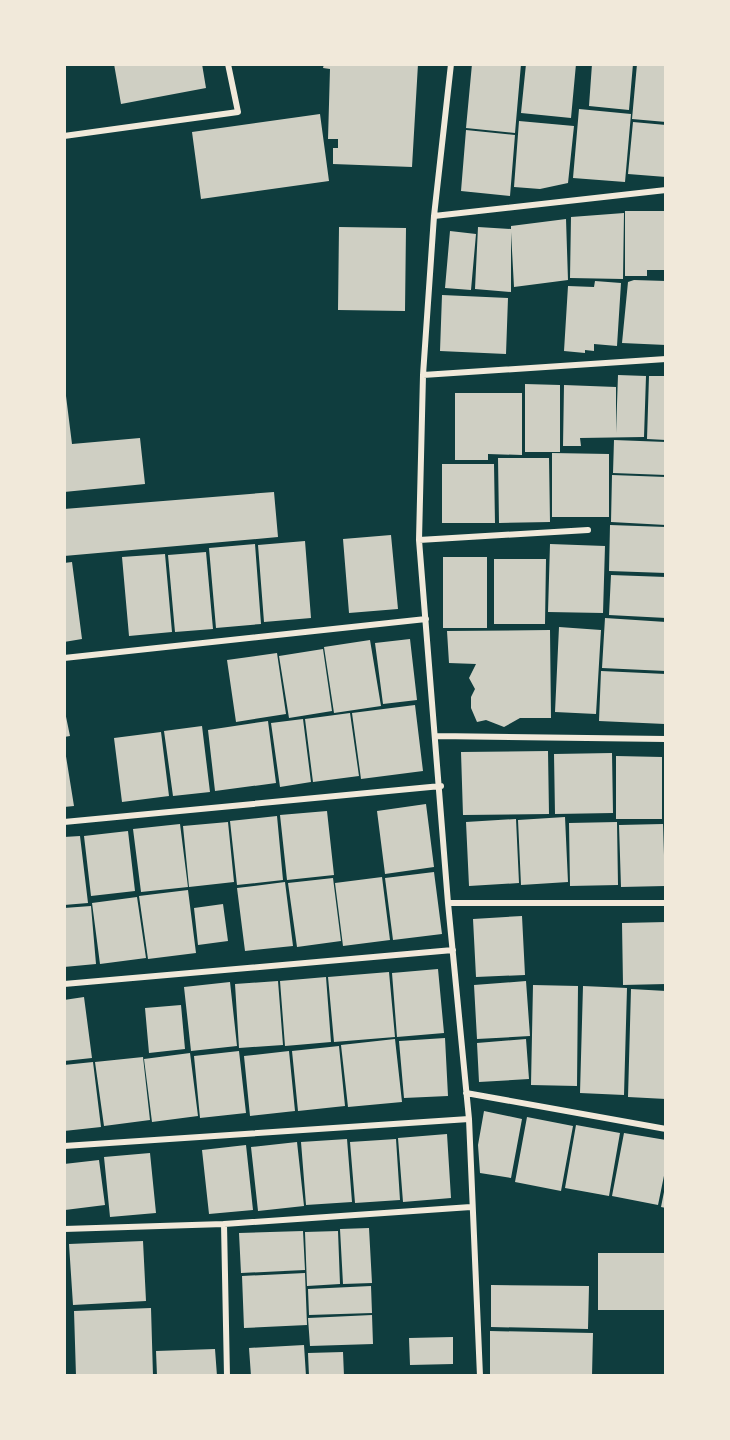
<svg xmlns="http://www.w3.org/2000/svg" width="730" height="1440" viewBox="0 0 730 1440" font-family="Figtree,sans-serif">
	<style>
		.building { fill: #cfcfc3 }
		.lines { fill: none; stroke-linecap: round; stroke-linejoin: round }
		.minor { stroke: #f1e9da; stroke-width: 6 }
	</style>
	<rect width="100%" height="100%" fill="#0f3d3e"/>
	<path class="building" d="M114,64H202L206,88L121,104Z
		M324,64H418L412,167L333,164V148H338V139H328L330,69L323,68Z
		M472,64H521L515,133L466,128Z
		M526,64H576L571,118L521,113Z
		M592,64H633L629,110L589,106Z
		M637,64H666V122L632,119Z
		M579,109L631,114L625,182L573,178Z
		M320,114L329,181L201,199L192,132Z
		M519,121L574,126L568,183L540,189L514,187Z
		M633,122L666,125V177L628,174Z
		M466,130L515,135L510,196L461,191Z
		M625,211H666V270H647V276H625Z
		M624,213L623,279L570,278L571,217Z
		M566,219L568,280L514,287L511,232V292L475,289L478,227L511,229V226Z
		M339,227L406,228L405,311L338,310Z
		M450,231L476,234L471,290L445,288Z
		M634,280L666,281V345L622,343L628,282Z
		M595,281L621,283L617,346L594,344V351L585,350V353L564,351L568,286L594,287Z
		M442,295L508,298L506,354L440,351Z
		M618,375L646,376L644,437L580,438L581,446H563L564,385L616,387V433Z
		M649,376H666V440L647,439Z
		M64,380L72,444L140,438L145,484L64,492Z
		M525,384L560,385V452H525Z
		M455,393H522V455L488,454V460H455Z
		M614,440L666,442V475L613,473Z
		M552,453L609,454V517H552Z
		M498,458H549L550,522L499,523Z
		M442,464H494L495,523H442Z
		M612,475L666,477V525L611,522Z
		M274,492L278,537L64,556V509Z
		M610,525L666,527V573L609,571Z
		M391,535L398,609L349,613L343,539Z
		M305,541L311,618L264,622L258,545Z
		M255,544L261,624L216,628L209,548Z
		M550,544L605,546L603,613L548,612Z
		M206,552L213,629L175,632L168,555Z
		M165,554L172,632L129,636L122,557Z
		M443,557H487V628H443Z
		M494,559H546L545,624H494Z
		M72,562L82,639L64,642V563Z
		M611,575L666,577V618L609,615Z
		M605,618L666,622V671L602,668Z
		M559,627L601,630L596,714L555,712Z
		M550,630L551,718H520L504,727L486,720L477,722L471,708V697L475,689L469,678L476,664L449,663L447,631Z
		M410,639L417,700L383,704L375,643Z
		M370,640L381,706L334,713L324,647Z
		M323,649L332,711L289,718L279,656Z
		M277,653L286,714L236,722L227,660Z
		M601,671L666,674L665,724L599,721Z
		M415,705L423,771L361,779L352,713Z
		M64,707L70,736L64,737Z
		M350,713L359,776L313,782L305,719Z
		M303,719L311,782L280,787L271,723Z
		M268,721L276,783L215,791L208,730Z
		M202,726L210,792L173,796L164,731Z
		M161,732L169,796L122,802L114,738Z
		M64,744L74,806L64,807Z
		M548,751L549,814L463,815L461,752Z
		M612,753L613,813L555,814L554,754Z
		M616,756L662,757V819H616Z
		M426,804L434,867L385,874L377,811Z
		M327,811L334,875L287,880L280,815Z
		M277,816L283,880L237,885L230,821Z
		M565,817L568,882L521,885L518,820Z
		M516,819L519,883L469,886L466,822Z
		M228,822L234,882L189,887L183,826Z
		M617,822L618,885L570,886L569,823Z
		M180,824L188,887L141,892L133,829Z
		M663,824L665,886L621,887L619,825Z
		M128,831L135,891L91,896L84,836Z
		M80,836L88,903L64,905V837Z
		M434,872L442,934L393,940L385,878Z
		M382,877L390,940L343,946L335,883Z
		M333,878L341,941L297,947L288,883Z
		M285,882L293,946L245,951L237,888Z
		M188,890L196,953L148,959L139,896Z
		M137,897L146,958L100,964L92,903Z
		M223,904L228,941L198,945L194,908Z
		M91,906L96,964L64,967V908Z
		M522,916L525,975L476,977L473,919Z
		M666,922V984L623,985L622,923Z
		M438,969L444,1033L397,1037L392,973Z
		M389,972L395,1037L334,1042L328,977Z
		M326,977L331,1042L285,1046L280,981Z
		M278,981L283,1045L239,1048L235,984Z
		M526,981L530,1036L477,1039L474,985Z
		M230,982L237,1046L191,1051L184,987Z
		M533,985L578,986L577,1086L531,1085Z
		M583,986L627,988L624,1095L580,1093Z
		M631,989L666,991V1099L628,1097Z
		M84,997L92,1058L64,1061V1000Z
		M181,1005L185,1049L149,1053L145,1008Z
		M445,1038L448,1096L404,1098L399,1041Z
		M395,1039L402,1102L348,1107L341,1045Z
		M526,1039L529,1079L479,1082L477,1043Z
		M339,1046L345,1106L298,1111L292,1051Z
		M239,1051L246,1113L200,1118L194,1056Z
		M289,1051L295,1111L250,1116L244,1056Z
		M190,1053L198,1116L152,1122L144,1059Z
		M143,1057L150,1120L104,1126L95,1062Z
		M93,1062L101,1127L64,1131V1065Z
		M484,1111L522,1119L511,1178L480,1173L478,1145Z
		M527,1117L573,1126L561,1191L515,1182Z
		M576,1125L620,1133L609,1196L565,1188Z
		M624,1133L666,1140V1166L658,1205L612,1196Z
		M447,1134L451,1198L403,1202L398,1138Z
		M347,1139L352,1202L306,1205L301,1142Z
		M396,1139L400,1200L355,1203L350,1142Z
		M297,1142L304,1206L258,1211L251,1147Z
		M246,1145L253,1210L209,1214L202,1150Z
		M150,1153L156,1213L110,1217L104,1157Z
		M99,1160L105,1205L65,1210L64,1164Z
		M664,1192H666V1208L661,1207Z
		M369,1228L372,1283L343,1284L340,1229Z
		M303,1231L305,1270L241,1273L239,1233Z
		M338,1231L340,1284L307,1286L305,1232Z
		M143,1241L146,1301L73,1305L69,1244Z
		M598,1253H666V1310H598Z
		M305,1273L307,1325L244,1328L242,1276Z
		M491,1285L589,1286L588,1329L491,1327Z
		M371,1286L372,1313L309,1315L308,1289Z
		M151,1308L153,1376H76L74,1311Z
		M372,1315L373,1344L310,1346L308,1318Z
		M490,1331L593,1333L592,1376H490Z
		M453,1337V1364L410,1365L409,1338Z
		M304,1345L306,1376H251L249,1348Z
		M215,1349L217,1376H157L156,1351Z
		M343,1352L344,1376H309L308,1353Z"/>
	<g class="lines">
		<path class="minor" d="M451,64L434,216L423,375L419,540L448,903L469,1119L480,1376
			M64,136L238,112L228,64
			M434,216L666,190
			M423,375L666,359
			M419,540L588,530
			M64,658L426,619
			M437,736L666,739
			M64,822L441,786
			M448,903H666
			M64,984L453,950
			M466,1093L666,1129
			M64,1146L469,1119
			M224,1224L471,1207
			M64,1229L224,1224L227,1376"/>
	</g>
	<rect width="730" height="1440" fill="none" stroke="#f1e9da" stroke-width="132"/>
</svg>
